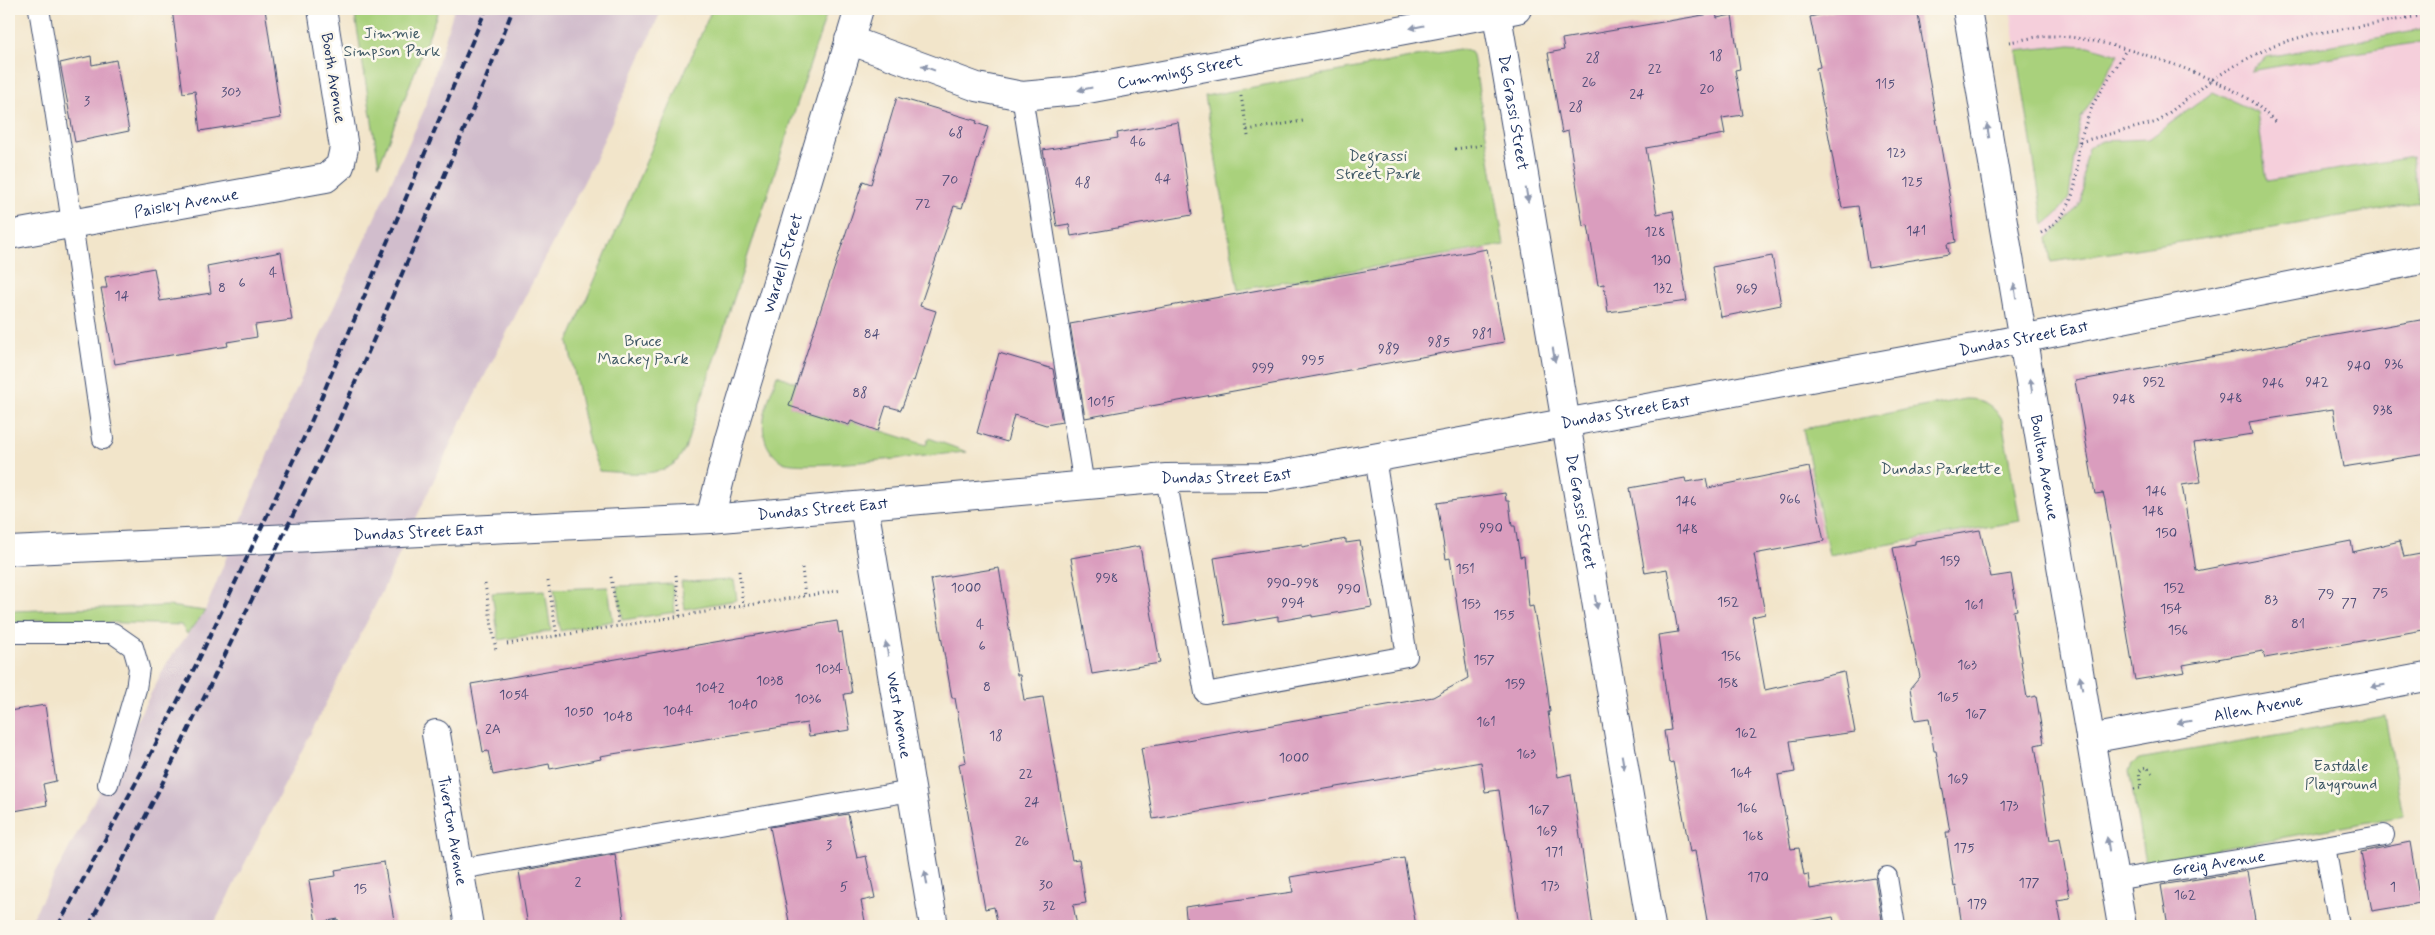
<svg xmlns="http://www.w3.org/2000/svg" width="2435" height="935" viewBox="0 0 2435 935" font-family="Mynerve,sans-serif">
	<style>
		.built { fill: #f5cfdb }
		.industrial { fill: #d1bdcc }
		.green { fill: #a9d17b; stroke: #62806c }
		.building { fill: #da9dbe }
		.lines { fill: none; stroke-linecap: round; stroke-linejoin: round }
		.service-casing { stroke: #3b4a6e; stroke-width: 22 }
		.minor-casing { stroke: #3b4a6e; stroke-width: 30 }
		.tertiary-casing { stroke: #3b4a6e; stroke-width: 30 }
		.path { stroke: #3b4a6e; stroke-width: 3; stroke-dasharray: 1 4; stroke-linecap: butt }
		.service { stroke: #fff; stroke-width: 20 }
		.minor { stroke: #fff; stroke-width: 28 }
		.tertiary { stroke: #fff; stroke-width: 28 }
		.rail { stroke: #1b2f5e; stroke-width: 4; stroke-dasharray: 8 4; stroke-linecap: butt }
		.oneway { fill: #8d97ae }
		.labels { text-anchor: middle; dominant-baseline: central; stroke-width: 5; stroke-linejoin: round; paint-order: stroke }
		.number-label { font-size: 14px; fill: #4b4a76 }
		.park-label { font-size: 16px; fill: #3e5865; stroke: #fbf7ec }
		.street-label { font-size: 16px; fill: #1b2f5e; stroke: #fbf7ec }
	</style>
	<rect width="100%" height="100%" fill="#fbf7ec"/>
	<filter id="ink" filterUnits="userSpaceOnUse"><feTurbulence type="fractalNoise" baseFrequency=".02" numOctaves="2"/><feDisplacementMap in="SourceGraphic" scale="10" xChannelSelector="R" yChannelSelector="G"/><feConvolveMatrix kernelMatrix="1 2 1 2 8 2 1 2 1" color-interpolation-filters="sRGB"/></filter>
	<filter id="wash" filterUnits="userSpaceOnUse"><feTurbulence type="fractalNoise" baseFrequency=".0096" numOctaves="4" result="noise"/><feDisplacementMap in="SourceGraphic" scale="20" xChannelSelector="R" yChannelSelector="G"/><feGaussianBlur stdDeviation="1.12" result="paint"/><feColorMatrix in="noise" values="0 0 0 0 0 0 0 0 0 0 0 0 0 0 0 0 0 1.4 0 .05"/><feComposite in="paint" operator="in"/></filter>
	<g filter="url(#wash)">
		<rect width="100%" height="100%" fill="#f2e5ca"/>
		<path class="built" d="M2010,9H2426V201L2285,226L2051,262Z"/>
		<path class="industrial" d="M454,9H662L592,166L459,426L378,600L213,926H28L168,661L205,611L278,429L424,110Z"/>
		<path class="green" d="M354,9H439L379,165Z
			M712,9H828L685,449C682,453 679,459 676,462C657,479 622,472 599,471L589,443L568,342Z
			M2426,28V41L2250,71L2267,57Z
			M2070,45L2089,46L2118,55L2081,118L2076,140L2069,198L2057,214L2044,225L2017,51Z
			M1459,49L1471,52L1473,55L1504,245L1238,290L1205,96Z
			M2213,92L2257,112L2267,181L2412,157L2419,202L2285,226L2051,262L2047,238L2063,224L2082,201L2084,164L2088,148L2102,141L2149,139Z
			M777,375L797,383L790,406L849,425L851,421L926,445L929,438L967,452C938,454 801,471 783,462C775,458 767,448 765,439C759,419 771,394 777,375Z
			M1965,399C1983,399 1992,404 2002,420L2020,521L1829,555L1803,429Z
			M734,580L737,600L685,609L681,582Z
			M672,584L675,612L623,620L617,586Z
			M608,587L613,621L560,631L554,589Z
			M545,590L551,631L499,640L492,593Z
			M169,606L205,611L187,634L181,625L39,620L9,623V611Z
			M2385,716L2403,816L2145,862L2129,771L2132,764L2139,759Z"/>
		<g id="blocks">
			<path class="building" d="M172,9H265L281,118L200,131L195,91L183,93Z
				M1843,9H1917L1950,199L1956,242L1947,244L1949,254L1868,267L1858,206L1842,208L1816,68L1820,67L1810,17Z
				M1716,13L1717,18L1732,15L1740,69L1735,70L1743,115L1722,118L1725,134L1646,148L1657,214L1673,211L1687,301L1608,312L1604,284L1598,285L1588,225L1583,226L1568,131L1562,133L1548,53L1564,50L1562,39Z
				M91,56L92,65L116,60L129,131L75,142L60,63Z
				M897,97L977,121L976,123L988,127L962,208L954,206L920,306L936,311L914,381L912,380L901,410L886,406L878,431L851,421L849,425L789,406L863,181L871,184Z
				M1178,122L1192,215L1071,236L1069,224L1057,226L1043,150L1118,138L1117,133Z
				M1487,249L1504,342L1085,418L1070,324Z
				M281,252L292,320L255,325L257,337L227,342L228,346L115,364L101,288H107L105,277L154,268L160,301L211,293L207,266Z
				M1772,256L1781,305L1721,317L1712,267Z
				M2426,319V454L2343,467L2333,409L2249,422L2252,434L2194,443L2201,482L2182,485L2196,571L2351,541L2353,552L2400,541L2404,557L2426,553V620L2422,621L2423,630L2265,658L2263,651L2183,665L2185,672L2135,680L2105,500L2103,493L2095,494L2075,381Z
				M999,353L1053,369L1062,422L1046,425L1014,415L1007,442L977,433Z
				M1809,467L1824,541L1754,554L1765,614L1752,617L1765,690L1844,672L1855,732L1790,741L1795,772L1778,775L1791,849L1799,848L1804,875L1808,874L1810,889L1875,878L1883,926H1835L1833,917L1784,926H1708L1695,851L1690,852L1673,762L1669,763L1664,731L1671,730L1658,635L1678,632L1667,569L1645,573L1630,488L1685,478L1686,482L1706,479L1708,488Z
				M1505,493L1506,501H1509L1512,526H1515L1520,557L1524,556L1529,607L1533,606L1538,632L1547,686L1550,712H1548L1558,777L1571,774L1593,926H1519L1499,790L1485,792L1481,762L1153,819L1141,748L1433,697L1468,678L1450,558L1446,559L1437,503Z
				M1980,530L1991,577L2011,574L2017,610L2013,611L2027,698L2036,696L2044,743L2035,745L2050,840L2060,838L2070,898L2057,900L2062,926H1962L1956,886L1954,887L1946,832H1950L1936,751H1934L1929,718L1915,720L1910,689L1920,677L1893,548L1915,544V541Z
				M1346,539V543L1360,541L1372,607L1312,617V615L1278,621V616L1225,625L1214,558L1302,544V547Z
				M1140,546L1160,663L1092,674L1071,558Z
				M999,568L1017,675H1020L1024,700L1043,697L1072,860L1079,859L1086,903L1073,905L1077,926H998L994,907L985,909L959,764L966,762L955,698H952L931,579Z
				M837,621L839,633L842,632L852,693L844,694L850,730L809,736L807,723L600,756L601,759L550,769L549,764L493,775L488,751L483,752L471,684Z
				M45,705L56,781L43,784L47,805L9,812V711Z
				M848,814L857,858L866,856L875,898L861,901L866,926H790L770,827Z
				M2410,842L2420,903L2372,911L2361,852Z
				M615,854L625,926H528L519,871Z
				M1404,858L1416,926H1187L1185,907L1293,892L1290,877Z
				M384,862L395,926H339L338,919L316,923L309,880L336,876L335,870Z
				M2247,871L2256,926H2168L2161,885Z"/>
		</g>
	</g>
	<g filter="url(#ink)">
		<use href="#blocks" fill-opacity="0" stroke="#3b4a6e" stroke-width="1"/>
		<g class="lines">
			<defs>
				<g id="service">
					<path d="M39,9C63,152 82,295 103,439"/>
					<path d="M1022,96L1084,486"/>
					<path d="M1166,478L1205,693L1407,656L1375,458"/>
					<path d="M9,633H113L133,647L139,668L136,689L108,784"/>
					<path d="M2325,846L2339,926"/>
					<path d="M460,869L911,791"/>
					<path d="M1887,877L1895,926"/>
					<path id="s1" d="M2114,880L2325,846L2384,835"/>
				</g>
				<g id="minor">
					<path id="s2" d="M1496,9L1651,926"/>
					<path id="s3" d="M1967,9L2122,926"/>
					<path id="s4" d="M849,40L977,87L1022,96L1077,91L1517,9"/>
					<path id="s5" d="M9,235L326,178L340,166L344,148L322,9"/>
					<path id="s6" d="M864,506L934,926"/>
					<path id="s7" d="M710,519L730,439L859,9"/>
					<path id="s8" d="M436,734L469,926"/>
					<path id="s9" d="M2090,739L2426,677"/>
				</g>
				<g id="tertiary">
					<path id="s10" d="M9,551L710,519L1166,478L1269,477L1980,347L2426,259"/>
				</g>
			</defs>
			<use href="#service" class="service-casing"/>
			<use href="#minor" class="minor-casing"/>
			<use href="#tertiary" class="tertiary-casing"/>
			<path class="path" d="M2009,42C2022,40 2037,36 2050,36C2097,34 2218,75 2255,104C2262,109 2268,116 2275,122
				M1241,96L1247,130L1303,121
				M1247,130L1248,136
				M2079,142L2093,104L2126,50
				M1455,149L1484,145
				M2041,233C2078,211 2076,181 2079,142L2157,122L2213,79L2241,62L2274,45L2312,34L2426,15
				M802,568L805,596
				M739,571L743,606
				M676,575L680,616
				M611,577L619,626
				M548,581L557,636
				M485,584L496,651
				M507,644L842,590
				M2134,789L2141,788L2139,772L2143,768L2147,767L2152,773"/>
			<use href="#service" class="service"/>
			<use href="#minor" class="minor"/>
			<use href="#tertiary" class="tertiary"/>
			<path class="rail" d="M58,926L139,777L199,659L308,429L486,9
				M89,926L160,788L336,427L485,81L513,9"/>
		</g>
		<defs><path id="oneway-solid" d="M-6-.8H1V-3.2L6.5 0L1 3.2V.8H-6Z" transform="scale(1.25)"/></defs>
		<g class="oneway">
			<use href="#oneway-solid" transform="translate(1417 27) rotate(169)"/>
			<use href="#oneway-solid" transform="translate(928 68) rotate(-159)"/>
			<use href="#oneway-solid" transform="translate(1085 89) rotate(169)"/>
			<use href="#oneway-solid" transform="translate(1988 131) rotate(-100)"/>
			<use href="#oneway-solid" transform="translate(1527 195) rotate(80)"/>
			<use href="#oneway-solid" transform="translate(2015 291) rotate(-100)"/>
			<use href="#oneway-solid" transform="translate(1554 355) rotate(80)"/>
			<use href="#oneway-solid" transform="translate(2031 385) rotate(-99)"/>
			<use href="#oneway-solid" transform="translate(1596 602) rotate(80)"/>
			<use href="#oneway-solid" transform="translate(887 649) rotate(-100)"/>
			<use href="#oneway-solid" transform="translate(2081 683) rotate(-100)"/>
			<use href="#oneway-solid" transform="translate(2378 686) rotate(170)"/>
			<use href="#oneway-solid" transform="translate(2184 722) rotate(170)"/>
			<use href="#oneway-solid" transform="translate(1623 762) rotate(80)"/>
			<use href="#oneway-solid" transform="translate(2108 844) rotate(-99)"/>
			<use href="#oneway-solid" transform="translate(926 878) rotate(-100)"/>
		</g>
	</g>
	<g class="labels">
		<g class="number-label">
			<text x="1716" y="56">18</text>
			<text x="1593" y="58">28</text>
			<text x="1655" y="69">22</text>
			<text x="1589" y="82">26</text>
			<text x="1885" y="84">115</text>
			<text x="1707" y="89">20</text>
			<text x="231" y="92">303</text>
			<text x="1637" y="94">24</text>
			<text x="87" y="101">3</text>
			<text x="1576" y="107">28</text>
			<text x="956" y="133">68</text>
			<text x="1138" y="142">46</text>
			<text x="1896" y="153">123</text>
			<text x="1163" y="179">44</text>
			<text x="950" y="180">70</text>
			<text x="1912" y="182">125</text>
			<text x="1083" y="183">48</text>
			<text x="923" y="204">72</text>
			<text x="1916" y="231">141</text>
			<text x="1655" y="232">128</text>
			<text x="1661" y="260">130</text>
			<text x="273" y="273">4</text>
			<text x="242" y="283">6</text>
			<text x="222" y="288">8</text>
			<text x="1663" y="288">132</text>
			<text x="1747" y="289">969</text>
			<text x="122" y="296">14</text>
			<text x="872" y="334">84</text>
			<text x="1482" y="334">981</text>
			<text x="1439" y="342">985</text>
			<text x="1389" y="349">989</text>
			<text x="1313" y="360">995</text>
			<text x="2394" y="364">936</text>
			<text x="2359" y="366">940</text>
			<text x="1263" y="368">999</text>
			<text x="2154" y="382">952</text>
			<text x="2317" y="382">942</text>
			<text x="2273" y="383">946</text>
			<text x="860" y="393">88</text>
			<text x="2231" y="398">948</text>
			<text x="2124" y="399">948</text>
			<text x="1101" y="402">1015</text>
			<text x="2383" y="410">938</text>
			<text x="2156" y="491">146</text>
			<text x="1790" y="499">966</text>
			<text x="1686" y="501">146</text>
			<text x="2153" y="511">148</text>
			<text x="1491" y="528">990</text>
			<text x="1687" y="529">148</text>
			<text x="2166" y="533">150</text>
			<text x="1950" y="561">159</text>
			<text x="1465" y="569">151</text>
			<text x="1107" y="578">998</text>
			<text x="1293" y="583">990-998</text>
			<text x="966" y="588">1000</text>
			<text x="2174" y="588">152</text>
			<text x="1349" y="589">990</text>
			<text x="2380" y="593">75</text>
			<text x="2326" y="594">79</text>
			<text x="2271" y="600">83</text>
			<text x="1728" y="602">152</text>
			<text x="1293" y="603">994</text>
			<text x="2349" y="603">77</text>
			<text x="1471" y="604">153</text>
			<text x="1974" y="605">161</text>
			<text x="2171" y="609">154</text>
			<text x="1504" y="615">155</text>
			<text x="2298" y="624">81</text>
			<text x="980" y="625">4</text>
			<text x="2178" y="630">156</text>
			<text x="982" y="646">6</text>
			<text x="1731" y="656">156</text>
			<text x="1484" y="660">157</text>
			<text x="1967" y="665">163</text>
			<text x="829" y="669">1034</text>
			<text x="770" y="681">1038</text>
			<text x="1728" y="683">158</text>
			<text x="1515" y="684">159</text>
			<text x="987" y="687">8</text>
			<text x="710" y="688">1042</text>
			<text x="514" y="695">1054</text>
			<text x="1948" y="697">165</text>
			<text x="808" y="699">1036</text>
			<text x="743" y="705">1040</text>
			<text x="678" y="711">1044</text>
			<text x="579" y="712">1050</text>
			<text x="1976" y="714">167</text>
			<text x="618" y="717">1048</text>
			<text x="1486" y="722">161</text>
			<text x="493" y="729">2A</text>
			<text x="1746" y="733">162</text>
			<text x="996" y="736">18</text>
			<text x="1526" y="754">163</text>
			<text x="1294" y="758">1000</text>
			<text x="1741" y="773">164</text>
			<text x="1026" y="774">22</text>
			<text x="1958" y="779">169</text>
			<text x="1032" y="802">24</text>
			<text x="2009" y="806">173</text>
			<text x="1747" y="808">166</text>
			<text x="1539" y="810">167</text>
			<text x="1547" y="831">169</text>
			<text x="1753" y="836">168</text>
			<text x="1022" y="841">26</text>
			<text x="829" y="845">3</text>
			<text x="1964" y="848">175</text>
			<text x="1554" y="852">171</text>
			<text x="1758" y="877">170</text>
			<text x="578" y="882">2</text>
			<text x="2029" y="883">177</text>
			<text x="1046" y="885">30</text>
			<text x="1550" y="886">173</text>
			<text x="844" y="887">5</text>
			<text x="2393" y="887">1</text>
			<text x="360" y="889">15</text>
			<text x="2185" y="895">162</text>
			<text x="1977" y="904">179</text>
			<text x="1049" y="906">32</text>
		</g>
		<g class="park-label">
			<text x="392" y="33">Jimmie<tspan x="392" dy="18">Simpson Park</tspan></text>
			<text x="1378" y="156">Degrassi<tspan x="1378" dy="18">Street Park</tspan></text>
			<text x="643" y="341">Bruce<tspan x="643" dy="18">Mackey Park</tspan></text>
			<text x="1941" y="469">Dundas Parkette</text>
			<text x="2341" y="766">Eastdale<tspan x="2341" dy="18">Playground</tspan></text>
		</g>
		<g class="street-label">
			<text stroke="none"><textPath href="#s4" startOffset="342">Cummings Street</textPath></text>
			<text transform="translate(333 78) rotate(81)">Booth Avenue</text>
			<text stroke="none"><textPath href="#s2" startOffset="105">De Grassi Street</textPath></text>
			<text stroke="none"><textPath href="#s5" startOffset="180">Paisley Avenue</textPath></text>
			<text stroke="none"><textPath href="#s7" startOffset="266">Wardell Street</textPath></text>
			<text stroke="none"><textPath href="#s10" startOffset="2030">Dundas Street East</textPath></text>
			<text stroke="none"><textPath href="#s10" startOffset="1625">Dundas Street East</textPath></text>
			<text stroke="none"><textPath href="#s3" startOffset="465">Boulton Avenue</textPath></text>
			<text stroke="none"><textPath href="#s10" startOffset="1220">Dundas Street East</textPath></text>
			<text stroke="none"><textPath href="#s10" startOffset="815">Dundas Street East</textPath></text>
			<text stroke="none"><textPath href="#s2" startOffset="510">De Grassi Street</textPath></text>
			<text stroke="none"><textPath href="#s10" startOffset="410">Dundas Street East</textPath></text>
			<text stroke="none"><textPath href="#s9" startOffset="171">Allen Avenue</textPath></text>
			<text stroke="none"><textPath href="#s6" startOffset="212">West Avenue</textPath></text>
			<text stroke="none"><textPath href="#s8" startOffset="98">Tiverton Avenue</textPath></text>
			<text stroke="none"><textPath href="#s1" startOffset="106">Greig Avenue</textPath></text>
		</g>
	</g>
	<rect width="2435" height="935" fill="none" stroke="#fbf7ec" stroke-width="30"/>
</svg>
